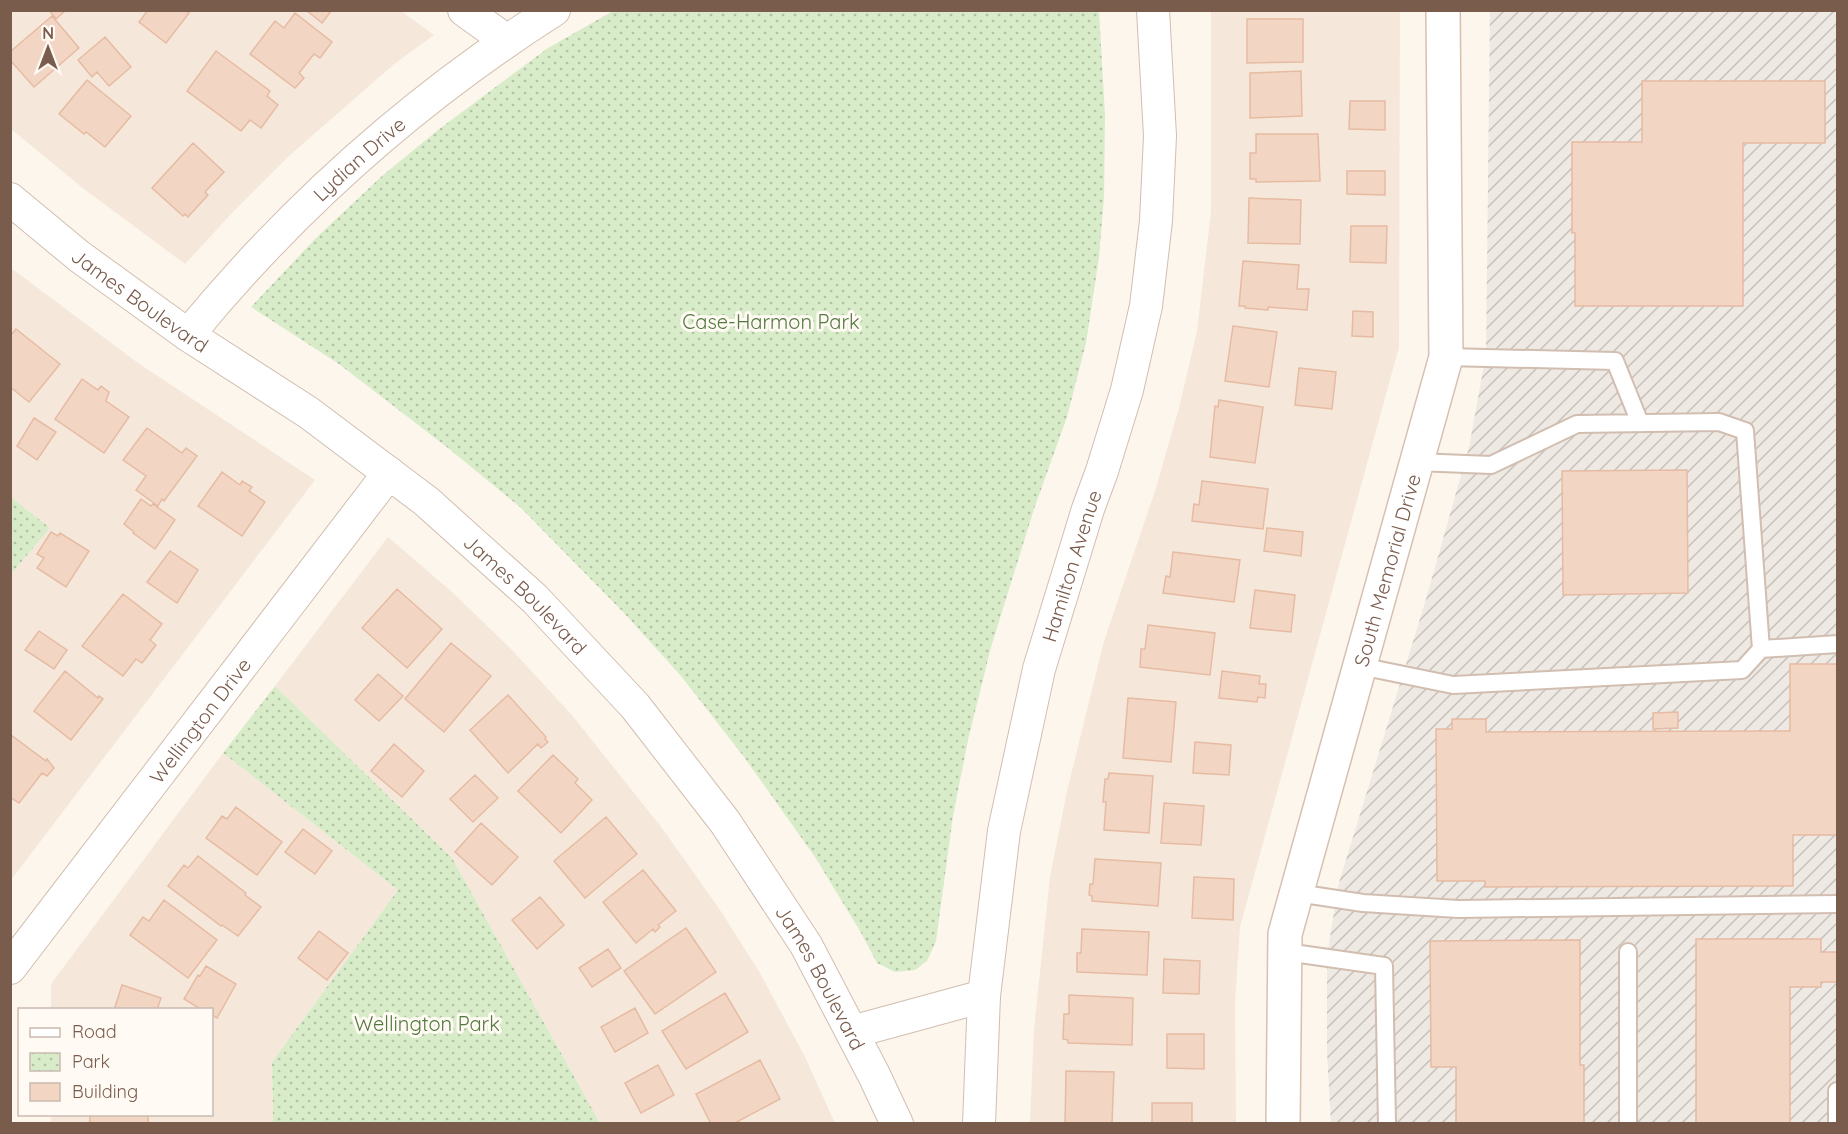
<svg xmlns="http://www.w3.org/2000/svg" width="1848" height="1134" viewBox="0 0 1848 1134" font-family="Quicksand,sans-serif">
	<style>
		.residential { fill: #f5e8da }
		.industrial { fill: url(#industrial-furrows) }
		.park { fill: url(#park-dots) }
		.building { fill: #f3d5c3; stroke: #e6bba3; stroke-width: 1.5 }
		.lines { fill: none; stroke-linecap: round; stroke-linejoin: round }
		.lane-casing { stroke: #d1beb0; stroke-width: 20 }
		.street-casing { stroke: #d1beb0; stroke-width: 34 }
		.secondary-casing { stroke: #d6c0b0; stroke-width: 36 }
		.lane { stroke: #fff; stroke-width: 16 }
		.street { stroke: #fff; stroke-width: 32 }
		.secondary { stroke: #fff; stroke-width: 33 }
		.labels { text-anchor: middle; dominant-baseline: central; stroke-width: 6; stroke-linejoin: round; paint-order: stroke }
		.street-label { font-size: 20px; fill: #7a5c4d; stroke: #fffaf3 }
		.park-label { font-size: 20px; fill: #537a41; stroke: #fffaf3 }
	</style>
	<defs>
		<pattern id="industrial-furrows" width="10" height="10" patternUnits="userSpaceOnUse" patternTransform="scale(1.5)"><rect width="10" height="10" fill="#efe9e4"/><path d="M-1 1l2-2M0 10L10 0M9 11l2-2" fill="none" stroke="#c7c0bb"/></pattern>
		<pattern id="park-dots" width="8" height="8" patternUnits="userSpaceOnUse" patternTransform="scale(1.5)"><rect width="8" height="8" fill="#d8ecc9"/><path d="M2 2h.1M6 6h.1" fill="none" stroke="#b4c2a5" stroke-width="1.8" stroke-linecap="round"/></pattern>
	</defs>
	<rect width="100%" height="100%" fill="#fdf6ec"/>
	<path class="residential" d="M10,11H401L434,35L393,65L290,155L232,213L185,264L84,189L11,129Z
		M1211,11H1400L1399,347L1240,927L1235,1002L1236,1123L1030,1124L1034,1030L1043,943L1050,877L1067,791L1104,641L1155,491L1179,408L1197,331L1211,212Z
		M11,268L138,363L315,480L11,880V574L50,528L11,497Z
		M388,537L452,592L511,649L571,714L662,828L720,910L760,973L805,1057L835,1123H600L452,858L275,686Z
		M223,753L398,890L272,1062L273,1123H51V1115L212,1114V1010L51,1009V984Z"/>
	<path class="industrial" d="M1490,11H1837V1123L1331,1124L1327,1052V957L1338,886L1426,599L1469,447L1486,354Z"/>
	<path class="park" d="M613,11H1099L1105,115L1104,197L1099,257L1086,343L1067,417L1034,509L991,647L968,740L953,816L936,941L927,961L915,970L895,972L877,963L860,931L815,857L744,757L681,676L625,614L520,507L448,448L339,364L251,307L316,238L382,176L438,130L548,48Z
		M11,497L50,528L11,574Z
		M275,686L452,858L600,1123H273L272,1062L398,890L223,753Z"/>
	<path class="building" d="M49,10H66L56,19Z
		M148,10H186L189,13L166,43L139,22Z
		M306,10H332L322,23Z
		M295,13L332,42L320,58L314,54L299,73L304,78L295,88L250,54L275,21L284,28Z
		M52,16L79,48L34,87L10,60V52Z
		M1247,19H1303V62L1247,63Z
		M105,37L131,67L109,86L97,72L92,77L78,60Z
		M216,51L270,91L267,96L278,105L261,128L250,120L241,131L187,91Z
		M1301,71L1302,116L1250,118V73Z
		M87,80L131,116L105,147L86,132L84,134L59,114Z
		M1642,81H1825V143H1743V306H1575V233H1572V142H1642Z
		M1350,101H1385V130L1349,129Z
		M1256,134H1318L1320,181L1256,182V179H1250V153H1256Z
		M193,143L224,172L205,192L208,195L188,217L185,214L183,216L152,188Z
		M1347,171H1385V195L1347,194Z
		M1249,198L1301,200L1300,244L1248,243Z
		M1351,226H1387L1386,263L1350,262Z
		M1243,261L1299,265L1297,289H1309L1307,310L1268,307V310L1245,308V306H1239Z
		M1353,311L1373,312V337L1352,336Z
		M1233,326L1277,332L1269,387L1225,381Z
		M16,329L60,364L29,402L10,387V336Z
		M1299,368L1336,372L1332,409L1295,405Z
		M82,379L98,390L101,386L109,392L106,401L129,417L104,453L55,419Z
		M1219,400L1263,407L1255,463L1210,457L1215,406L1218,407Z
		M34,418L56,432L37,460L17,446Z
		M147,428L182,453L186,448L197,456L164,501L162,499L158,506L136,490L146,476L123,460Z
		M1687,470L1688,593L1563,595L1562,471Z
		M222,472L240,485L242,481L252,487L249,491L265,502L242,536L198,506Z
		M1202,481L1268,489L1263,529L1192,521L1194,504L1199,505Z
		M141,499L151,506L153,504L175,520L155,549L133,533L134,532L124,524Z
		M1267,528L1303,532L1301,556L1264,551Z
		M51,532L58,536L60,533L89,551L66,587L37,568L44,558L37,554Z
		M170,551L198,570L177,603L147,582Z
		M1173,552L1240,560L1234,602L1163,593L1166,576L1170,577Z
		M397,589L442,629L407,668L362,628Z
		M1255,590L1295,595L1291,632L1250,628Z
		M123,594L162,624L150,640L156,645L142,663L136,659L123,676L82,646Z
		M1148,625L1215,633L1210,675L1140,667L1141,649H1145Z
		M39,631L67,650L54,669L25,650Z
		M451,643L491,676L444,732L405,699Z
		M1790,664H1838V835H1793V886L1485,887V881H1437L1436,729H1452V719H1486V732L1790,731Z
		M65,671L98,698L99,696L103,699L71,740L34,711Z
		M1222,671L1260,676L1259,684H1266L1265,698L1258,697L1257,702L1219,698Z
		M378,674L403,696L379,721L355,700Z
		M508,695L546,737L545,739L548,742L541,748L538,744L508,773L470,730Z
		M1128,698L1176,702L1171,762L1123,758Z
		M1678,712V728L1653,729V713Z
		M11,735L46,761L47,759L54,768L47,776L42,773L19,803L10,797Z
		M1195,742L1231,745L1229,775L1193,773Z
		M394,744L424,771L402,797L371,771Z
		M553,755L578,779L575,783L592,800L561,833L518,791Z
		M1109,773L1153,776L1149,833L1104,830L1106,802H1103L1105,779H1108Z
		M475,775L498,798L473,822L450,799Z
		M1164,803L1204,806L1201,845L1161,843Z
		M236,807L282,842L257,875L206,838L222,816L227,819Z
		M606,817L637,854L585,898L554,861Z
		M481,823L518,857L492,885L455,852Z
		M303,829L332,851L315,874L285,852Z
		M198,856L246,893L245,895L261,907L238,936L222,925L221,926L168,886L184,865L188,868Z
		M1095,859L1161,863L1158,906L1092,901V896L1089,895L1090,884H1093Z
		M643,870L676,911L658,925L660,927L655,932L653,929L636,943L603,902Z
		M1194,877L1234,879L1233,920L1192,918Z
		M540,897L564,925L537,949L512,920Z
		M164,900L217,940L188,978L130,935L143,917L149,921Z
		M686,928L716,972L655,1014L624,971Z
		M1082,929L1149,932L1147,975L1077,972V953H1081Z
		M319,931L348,953L327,980L298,958Z
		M1696,939H1821V952H1838V982H1821V987H1790V1124H1696Z
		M1580,940V1065H1584V1124H1456V1067H1431L1430,941Z
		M608,949L621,968L592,987L579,968Z
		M1164,959L1200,961L1199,994L1163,993Z
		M206,966L236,984L217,1018L212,1015V1010H202L184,999L198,975L200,976Z
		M122,985L161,998L157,1010H114Z
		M725,993L748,1032L686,1069L662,1031Z
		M1069,995L1133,998L1132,1045L1068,1043V1040L1063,1039L1064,1014H1069Z
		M635,1008L648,1033L615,1052L601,1027Z
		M1167,1034H1204V1069L1167,1068Z
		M760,1060L780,1099L733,1124H711L696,1094Z
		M658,1065L674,1095L641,1113L625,1083Z
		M1066,1071L1114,1072L1112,1124H1065Z
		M1152,1103H1192V1124H1152Z
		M90,1114H148V1124H85L90,1122Z"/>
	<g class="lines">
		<defs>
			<path id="lane" d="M1446,357L1615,361L1640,423
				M1761,649L1838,644
				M1360,666L1453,685L1742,670L1761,649L1745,431L1719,422L1577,424L1491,465L1416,462
				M1297,893L1363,903L1458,909L1838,904
				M1286,952L1384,966L1387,1124
				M1628,952V1124
				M1837,1124V1091"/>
			<g id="street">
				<path d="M464,10L507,41"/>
				<path id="s1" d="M10,199L80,257L188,335L309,413L426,501L535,599L635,706L725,822L806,945L874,1075L897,1124"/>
				<path id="s2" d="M188,335C292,208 416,98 554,10"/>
				<path id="s3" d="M10,968L389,473"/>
				<path d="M852,1032L984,996"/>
				<path id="s4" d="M979,1124L984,996L1004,831L1039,669L1088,509L1102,471L1127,390L1146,306L1156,221L1160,136L1153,10"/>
			</g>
			<g id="secondary">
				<path id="s5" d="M1283,1124L1285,934L1446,357L1443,10"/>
			</g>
		</defs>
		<use href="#lane" class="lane-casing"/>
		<use href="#street" class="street-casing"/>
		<use href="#secondary" class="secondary-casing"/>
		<use href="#lane" class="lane"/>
		<use href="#street" class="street"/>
		<use href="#secondary" class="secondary"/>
	</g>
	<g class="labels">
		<g class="street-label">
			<text stroke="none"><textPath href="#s2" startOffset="246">Lydian Drive</textPath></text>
			<text stroke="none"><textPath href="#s1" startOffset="165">James Boulevard</textPath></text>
			<text stroke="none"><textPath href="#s4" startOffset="568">Hamilton Avenue</textPath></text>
			<text stroke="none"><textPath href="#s5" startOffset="568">South Memorial Drive</textPath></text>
			<text stroke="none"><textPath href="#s1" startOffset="651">James Boulevard</textPath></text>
			<text stroke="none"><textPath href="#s3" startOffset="312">Wellington Drive</textPath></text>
			<text stroke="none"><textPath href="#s1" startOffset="1137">James Boulevard</textPath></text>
		</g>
		<g class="park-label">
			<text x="771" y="321">Case-Harmon Park</text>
			<text x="427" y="1023">Wellington Park</text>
		</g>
	</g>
	<rect width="1848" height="1134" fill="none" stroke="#7a5c4d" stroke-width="24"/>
	<rect x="18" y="1008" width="195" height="108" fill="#fffaf3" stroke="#cabbb1" stroke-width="1.5"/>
	<rect x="30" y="1028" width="30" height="9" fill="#ffffff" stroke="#cabbb1" stroke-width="1.5"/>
	<text x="72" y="1038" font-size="18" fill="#7a5c4d">Road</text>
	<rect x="30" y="1053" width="30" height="18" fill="url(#park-dots)" stroke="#cabbb1" stroke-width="1.5"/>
	<text x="72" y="1068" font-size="18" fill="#7a5c4d">Park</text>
	<rect x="30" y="1083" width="30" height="18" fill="#f3d5c3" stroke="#cabbb1" stroke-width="1.5"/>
	<text x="72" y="1098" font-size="18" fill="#7a5c4d">Building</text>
	<g transform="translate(48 48)" stroke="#fffaf3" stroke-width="4.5" paint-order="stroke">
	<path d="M0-4.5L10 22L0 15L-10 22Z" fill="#7a5c4d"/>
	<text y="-9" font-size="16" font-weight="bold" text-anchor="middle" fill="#7a5c4d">N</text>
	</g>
</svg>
